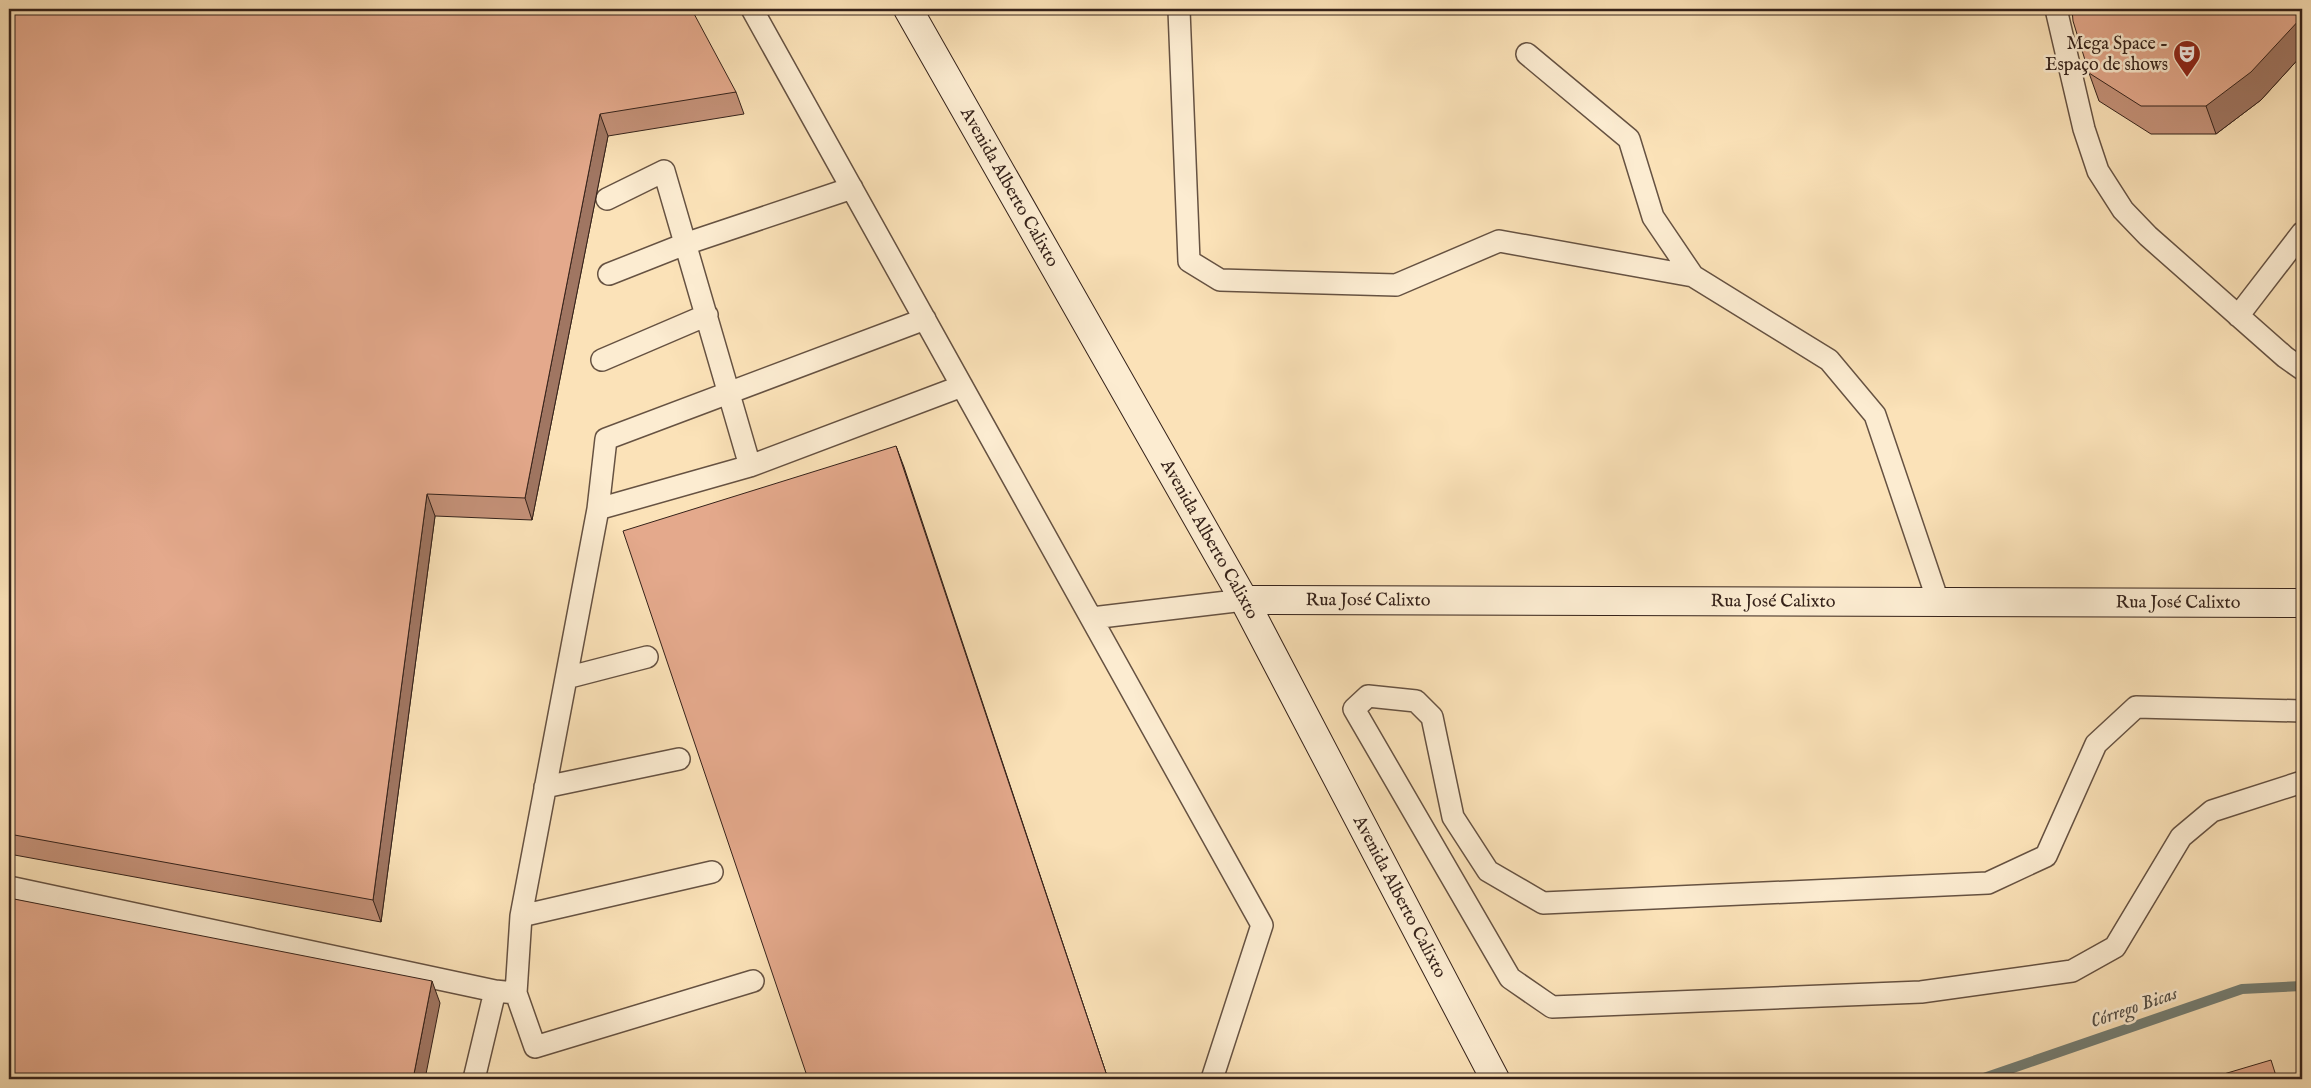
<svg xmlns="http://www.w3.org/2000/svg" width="2311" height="1088" viewBox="0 0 2311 1088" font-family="'IM FELL English',serif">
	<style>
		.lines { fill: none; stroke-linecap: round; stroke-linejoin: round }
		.stream { stroke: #757f75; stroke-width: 10 }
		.lane-casing { stroke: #665242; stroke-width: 24 }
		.secondary-casing { stroke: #35221a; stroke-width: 30 }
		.lane { stroke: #fcecd1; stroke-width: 21 }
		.secondary { stroke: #fcecd1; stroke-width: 28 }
		.wall { fill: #c49178; stroke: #35221a }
		.shaded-wall { fill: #a07662; stroke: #35221a }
		.building { fill: #e4a98c; stroke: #35221a }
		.labels { text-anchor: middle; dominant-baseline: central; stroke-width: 5; stroke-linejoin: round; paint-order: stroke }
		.poi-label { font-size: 18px; fill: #35221a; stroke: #fcecd1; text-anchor: end }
		.street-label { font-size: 18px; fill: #35221a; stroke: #fcecd1 }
		.water-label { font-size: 19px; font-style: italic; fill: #555047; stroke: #fcecd1 }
	</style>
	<rect width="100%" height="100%" fill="#fbe2b8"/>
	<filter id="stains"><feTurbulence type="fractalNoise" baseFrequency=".004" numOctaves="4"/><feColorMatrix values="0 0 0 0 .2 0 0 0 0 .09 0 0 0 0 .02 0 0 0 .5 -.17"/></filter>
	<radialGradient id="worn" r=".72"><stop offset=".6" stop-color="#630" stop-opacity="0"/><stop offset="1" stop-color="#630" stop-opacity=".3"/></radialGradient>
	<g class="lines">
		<path class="stream" d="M1981,1079L2242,989L2302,986"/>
		<defs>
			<path id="lane" d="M752,9L1262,925L1212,1079
				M2056,9L2084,129L2098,171L2123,210L2148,236L2285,357L2302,369
				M1179,10L1189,261L1220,280L1396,285L1499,241L1693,276
				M1527,54L1629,139L1653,217L1693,276L1829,360L1875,415L1938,601
				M607,199L664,171L750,466
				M609,274L685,244L852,188
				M2238,316L2302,233
				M602,360L707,315
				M598,509L750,466L962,386
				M1092,618L1244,600
				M566,678L647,657
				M2302,711L2136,707L2096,744L2046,856L1988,883L1543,903L1488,871L1453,817L1432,717L1416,701L1368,696L1354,709L1510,978L1552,1007L1921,992L2072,971L2115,947L2181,837L2212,811L2302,782
				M545,787L679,759
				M9,887L495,991L474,1079
				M521,916L598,509L606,439L925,319
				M495,991L516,993L535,1047L753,981
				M516,993L521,916L712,872"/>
			<g id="secondary">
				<path id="s1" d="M908,9L1244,600L1495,1079"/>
				<path id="s2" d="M1244,600L2302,603"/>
			</g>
		</defs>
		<use href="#lane" class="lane-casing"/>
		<use href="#secondary" class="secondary-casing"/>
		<use href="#lane" class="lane"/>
		<use href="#secondary" class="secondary"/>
	</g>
	<path class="wall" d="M9,9L736,92L744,114L608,136L532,520L435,516L381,922L9,854Z
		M2302,9V55L2261,100L2216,134H2151L2099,101L2089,73Z"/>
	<path class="shaded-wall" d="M2302,17V55L2261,100L2216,134L2206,106Z
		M600,114L608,136L532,520L525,498Z
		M896,446L904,467L1108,1079Z
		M427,494L435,516L381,922L373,900Z
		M432,981L440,1003L425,1079H413Z"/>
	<path class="building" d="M9,9H685L692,10L736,92L600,114L525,498L427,494L373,900L9,834Z
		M2072,9H2302V17L2251,72L2206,106H2141L2089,73L2073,21Z
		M896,446L1108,1079H808L623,531Z
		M9,898L432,981L413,1079H9Z
		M2271,1060L2277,1079H2207Z
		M561,1074L587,1079H560Z"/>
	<defs>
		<symbol id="theatre-pin" viewBox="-11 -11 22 30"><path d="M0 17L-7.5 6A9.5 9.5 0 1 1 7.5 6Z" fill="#8f2418" stroke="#fcecd1"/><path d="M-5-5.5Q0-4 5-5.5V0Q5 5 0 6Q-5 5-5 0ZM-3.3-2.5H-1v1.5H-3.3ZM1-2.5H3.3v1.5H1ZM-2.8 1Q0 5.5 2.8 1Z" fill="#fff"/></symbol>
	</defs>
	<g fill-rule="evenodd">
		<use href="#theatre-pin" x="2171" y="38" width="32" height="43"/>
	</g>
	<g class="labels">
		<g class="poi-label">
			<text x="2168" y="44">Mega Space -<tspan x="2168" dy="21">Espaço de shows</tspan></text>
		</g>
		<g class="street-label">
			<text stroke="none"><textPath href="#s1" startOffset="205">Avenida Alberto Calixto</textPath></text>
			<text stroke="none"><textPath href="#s1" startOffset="610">Avenida Alberto Calixto</textPath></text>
			<text stroke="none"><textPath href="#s2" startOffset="124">Rua José Calixto</textPath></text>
			<text stroke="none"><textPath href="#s2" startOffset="529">Rua José Calixto</textPath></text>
			<text stroke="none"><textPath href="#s2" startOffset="934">Rua José Calixto</textPath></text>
			<text stroke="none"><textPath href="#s1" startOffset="1015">Avenida Alberto Calixto</textPath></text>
		</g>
		<g class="water-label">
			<text transform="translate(2134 1008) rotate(-19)">Córrego Bicas</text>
		</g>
	</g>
	<rect width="2311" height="1088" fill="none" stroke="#fbe2b8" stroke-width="30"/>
	<rect x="10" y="10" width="2291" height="1068" fill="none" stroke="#35221a" stroke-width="2.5"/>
	<rect x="15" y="15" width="2281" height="1058" fill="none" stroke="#35221a"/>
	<rect width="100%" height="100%" filter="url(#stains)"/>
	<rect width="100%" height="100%" fill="url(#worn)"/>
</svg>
